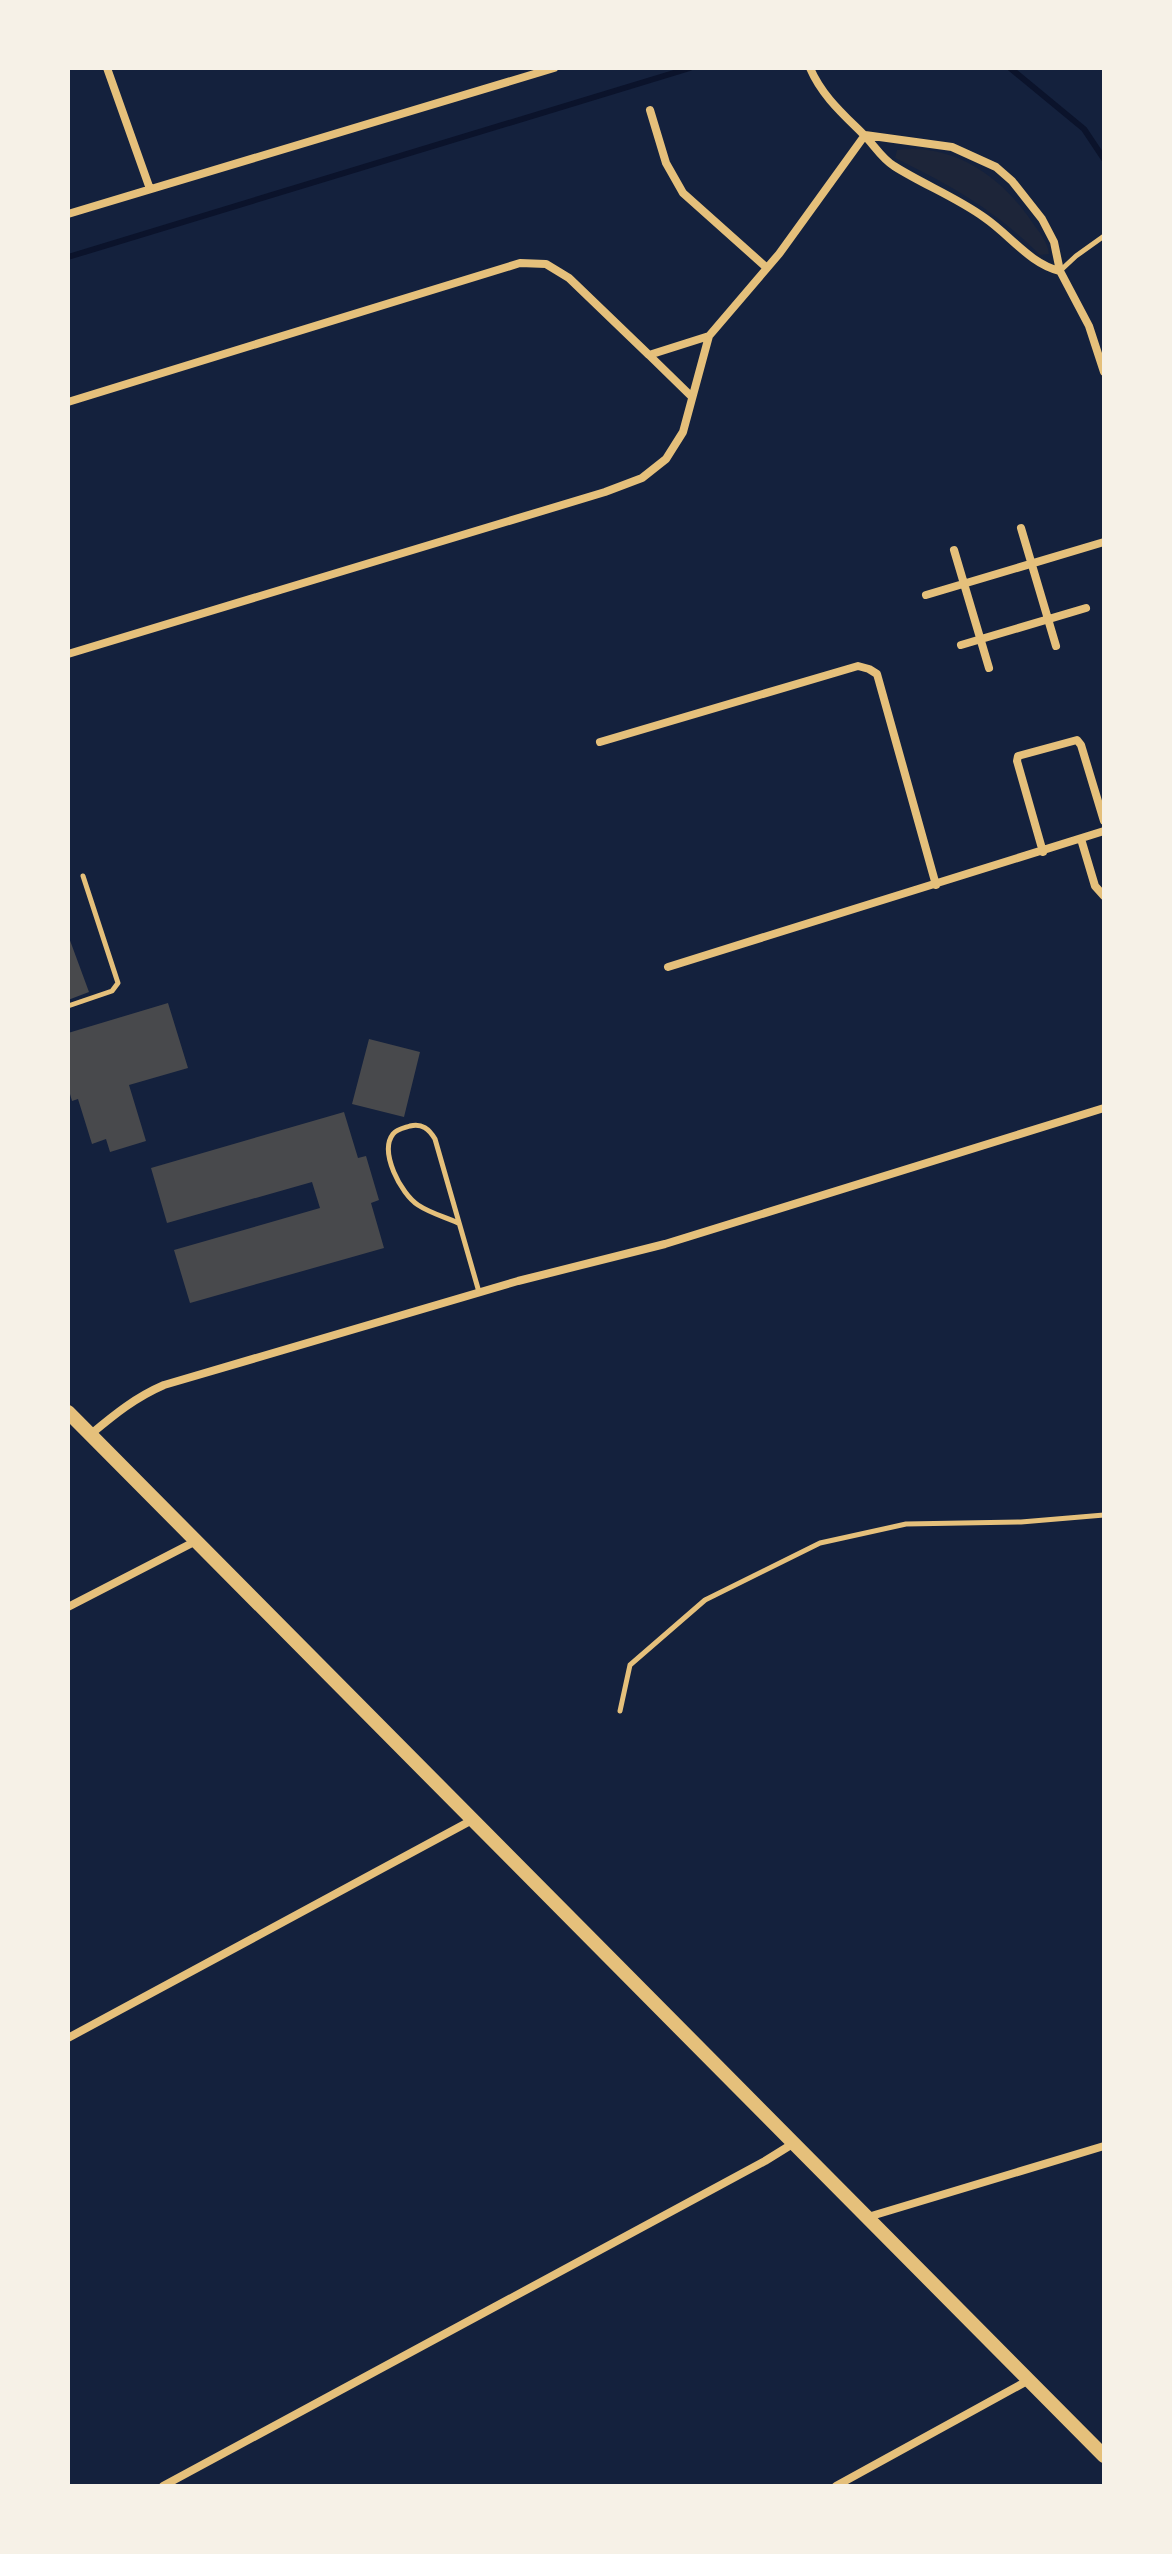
<svg xmlns="http://www.w3.org/2000/svg" width="1172" height="2554" viewBox="0 0 1172 2554" font-family="Karla,sans-serif">
	<style>
		.green { fill: #1d2539 }
		.lines { fill: none; stroke-linecap: round; stroke-linejoin: round }
		.stream { stroke: #0b132b; stroke-width: 6 }
		.building { fill: #48494c }
		.service { stroke: #e5c07b; stroke-width: 5 }
		.minor { stroke: #e5c07b; stroke-width: 8 }
		.secondary { stroke: #e5c07b; stroke-width: 14 }
	</style>
	<rect width="100%" height="100%" fill="#14213d"/>
	<path class="green" d="M897,150C954,143 1002,177 1032,222C1039,232 1048,242 1049,254L1040,255C995,210 952,186 895,158Z"/>
	<g class="lines">
		<path class="stream" d="M1010,68L1084,129L1104,159
			M68,257L690,68"/>
	</g>
	<path class="building" d="M68,935L89,992L68,1000Z
		M168,1003L188,1068L129,1085L146,1141L110,1152L106,1139L92,1144L78,1099L72,1101L68,1087V1033Z
		M369,1039L420,1052L404,1117L352,1104Z
		M344,1112L358,1158L366,1156L379,1200L371,1203L384,1248L190,1303L174,1250L320,1208L312,1182L167,1223L151,1168Z"/>
	<g class="lines">
		<path class="service" d="M1061,270L1076,256L1104,236
			M68,1006L112,991L118,983L83,876
			M458,1223C445,1217 430,1213 418,1205C401,1194 379,1152 393,1134C397,1129 404,1128 410,1126C422,1123 429,1129 435,1139L479,1292
			M620,1711L630,1665L705,1600L820,1543L906,1524L1021,1522L1104,1515"/>
		<path class="minor" d="M107,68L150,189
			M810,68C822,96 843,114 864,135C874,145 882,159 894,166C924,185 956,197 985,218C1011,236 1030,264 1060,271
			M650,110L666,163L683,193L767,268
			M865,135L952,147L996,167L1012,181L1042,219L1054,242L1060,271L1089,326L1104,372
			M68,214L554,68
			M649,355L692,397
			M68,402L520,263L546,264L569,278L649,355L709,336
			M1021,528L1056,646
			M954,550L989,668
			M926,595L1104,542
			M961,645L1086,608
			M68,654L605,492L642,478L666,459L683,432L709,336L779,254L865,135
			M600,742L858,666L869,669L877,674L936,885
			M1081,839L1095,886L1104,896
			M1043,852L1017,761L1018,756L1077,740L1081,745L1104,821
			M668,967L1104,831
			M91,1434C115,1414 136,1397 164,1385L518,1281L665,1244L1104,1108
			M68,1607L196,1541
			M68,2038L474,1819
			M868,2217L1104,2146
			M163,2486L765,2161L794,2143
			M836,2486L1029,2380"/>
		<path class="secondary" d="M68,1412L1104,2456"/>
	</g>
	<rect width="1172" height="2554" fill="none" stroke="#f6f1e7" stroke-width="140"/>
</svg>
